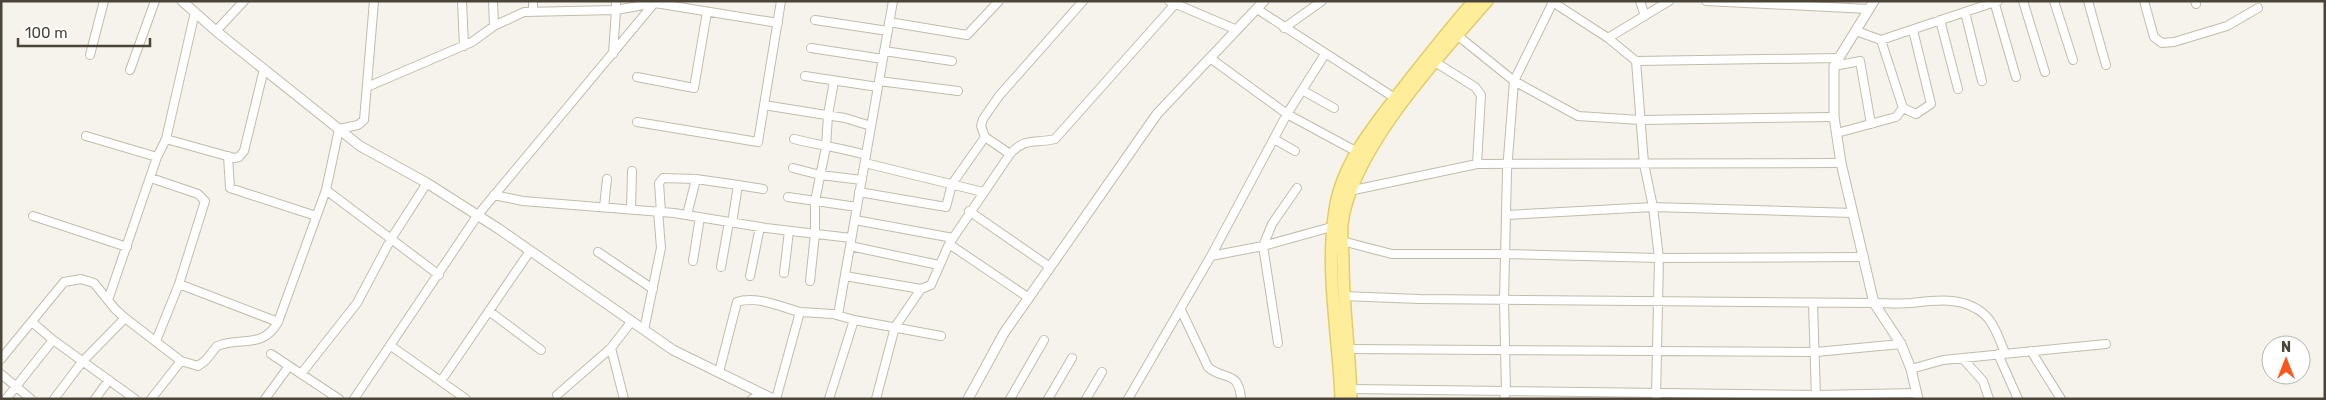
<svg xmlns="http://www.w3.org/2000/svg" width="2326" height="400" viewBox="0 0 2326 400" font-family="Rubik,sans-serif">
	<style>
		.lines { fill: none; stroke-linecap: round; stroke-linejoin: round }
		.minor-casing { stroke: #c1bcad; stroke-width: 10 }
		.tertiary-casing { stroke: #c1bcad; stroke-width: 11 }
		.primary-casing { stroke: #e4cd69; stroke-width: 14 }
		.minor { stroke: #fff; stroke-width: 8 }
		.tertiary { stroke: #fff; stroke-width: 9 }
		.primary { stroke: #feed9b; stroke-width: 11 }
	</style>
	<rect width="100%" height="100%" fill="#f5f3eb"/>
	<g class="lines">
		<defs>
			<path id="minor" d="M462,1L464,46
				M616,1V10L655,3L778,23
				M1169,1L1237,30
				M1551,1L1608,38L1636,61L1838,58
				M1640,1L1645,16
				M1706,1L1869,9
				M1994,1L2016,77
				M2023,1L2045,72
				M2054,1L2073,60
				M2088,1L2106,65
				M2144,1L2154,37L2162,43L2174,42L2227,26L2258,8
				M2195,1L2196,4
				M1257,9L1398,100
				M533,12V1
				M1965,12L1982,81
				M815,20L888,31
				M1940,20L1958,89
				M889,22L967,35L999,1
				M494,26L524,12L616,10L613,54
				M1284,28L1322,1
				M216,31L244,1
				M1856,31L1881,40L1998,1
				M1457,35L1514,81L1578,116L1640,120L1834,117
				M1608,38L1669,1
				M1881,40L1903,108
				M811,48L883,59
				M884,51L952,61
				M1325,54L1287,114L1361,154
				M90,55L104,1
				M1210,58L1287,114L1211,256
				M1636,61L1644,164L1653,207L1659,258L1656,396
				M1435,62L1475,87L1481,95L1477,164
				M1834,66L1860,61L1871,124
				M130,70L155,1
				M805,76L878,87
				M637,77L694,88L707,12
				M879,81L958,91
				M367,87L472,42L494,26L493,1
				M1302,90L1334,108
				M764,105L845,118L871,126
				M637,122L758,142L781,1
				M1837,133L1896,117L1903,108L1916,114L1931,104L1913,30
				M86,136L157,157
				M985,137L981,126L983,119L999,96L1083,1
				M166,139L234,158L239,157L244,151L264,69
				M794,139C818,145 842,148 866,155
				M1274,139L1295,151
				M1010,154C1025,137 1035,144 1055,139L1175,4
				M228,156L230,188L316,216
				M865,163L983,192
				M793,168L820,175L862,180
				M151,178L198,194L205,201L179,284L156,341
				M738,185L763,189
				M326,190L439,275
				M1349,191L1477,164L1841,163
				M494,195L523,201L674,213L766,228L851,238
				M788,197L857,207
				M604,207L607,179
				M631,209L632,171
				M969,211L1050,267
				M661,212L659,183L663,178L696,179
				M687,215L696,179L738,185L732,223
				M1507,215L1653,207L1853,213
				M33,216L127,247
				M855,220L953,238
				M1342,241L1392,254H1505L1659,258L1864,257
				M949,244L1029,298
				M850,246L939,265
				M598,252L653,289
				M693,261L700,217
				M721,267L729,222
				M784,273L789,231
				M750,276L760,227
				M845,276L921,289L931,285L949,244L1010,154L985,137L952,184L946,207L859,192
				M810,281L815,234V201L826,147L828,115L834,81
				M179,284L278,322
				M1343,296L1419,299L1874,303C1886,303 1900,304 1912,303C1937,300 1966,296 1986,316C1995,325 2000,341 2005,353
				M108,300L157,157L166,139L195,12
				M1813,303L1816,398
				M1181,310L1208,367C1223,381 1239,369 1241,399
				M489,311L541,350
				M838,315L893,1
				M854,320L941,336
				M32,322L53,340L135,399
				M644,330L661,248L658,211
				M1278,343L1263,246L1335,226
				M391,346L466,399
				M611,348L624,399
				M1348,349L1816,352L1901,344
				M2031,351L2061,399
				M271,354L339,399
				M1998,354L2018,399
				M1962,358L1983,381L1989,399
				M1,359L64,282L81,279L94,283L115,309L125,318L181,361
				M1911,369L1943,360L2106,344
				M719,372L737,302C755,295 781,307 800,312
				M1,374L31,399
				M301,374L357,303L391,239L427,183
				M441,381L530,251
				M1351,389L1816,395L1917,393
				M557,395L611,348L631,322
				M6,399L53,340
				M54,399L82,362L125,318
				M95,399L109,380
				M151,399L181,361L198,366L206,360L217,346C241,336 262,350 278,322L326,190L339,129L358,125L364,120L374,1
				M265,399L289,366
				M354,399L477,216L656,1
				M752,399L762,394
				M776,399L800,312L833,314L854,320L829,399
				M876,399L895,327L921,289
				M1010,399L1044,340
				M1048,399L1072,358
				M1086,399L1102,372
				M1128,399L1211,256L1263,246L1272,224L1297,188
				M1504,399L1506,392L1504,300L1507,171L1514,81L1553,2"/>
			<path id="tertiary" d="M182,1L216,31L360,146L427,183L499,229L673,350L773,399
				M1874,1L1834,66V117L1841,163L1874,303L1901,344L1911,369L1918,399
				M968,399L1004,333L1157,114L1264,1"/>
			<path id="primary" d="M1341,399C1339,337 1325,272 1335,210C1342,161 1378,121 1407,83C1429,55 1451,27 1474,1
				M1351,399C1350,353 1343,308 1343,262C1343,250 1341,237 1342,224C1351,150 1438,57 1487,1"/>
		</defs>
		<use href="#minor" class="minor-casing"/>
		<use href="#tertiary" class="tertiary-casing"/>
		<use href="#primary" class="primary-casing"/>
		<use href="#minor" class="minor"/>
		<use href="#tertiary" class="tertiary"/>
		<use href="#primary" class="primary"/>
	</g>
	<rect width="2326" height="400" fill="none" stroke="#4a4538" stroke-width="5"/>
	<g transform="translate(2286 360)"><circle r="24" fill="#ffffff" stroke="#b7b5af"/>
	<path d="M0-4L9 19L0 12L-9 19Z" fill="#fa571d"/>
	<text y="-8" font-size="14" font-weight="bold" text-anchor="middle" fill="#4a4538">N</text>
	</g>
	<path d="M18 38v8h132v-8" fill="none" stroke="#4a4538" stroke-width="2.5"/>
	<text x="25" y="38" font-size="15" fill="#4a4538" stroke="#ffffff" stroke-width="4" paint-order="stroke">100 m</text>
</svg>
